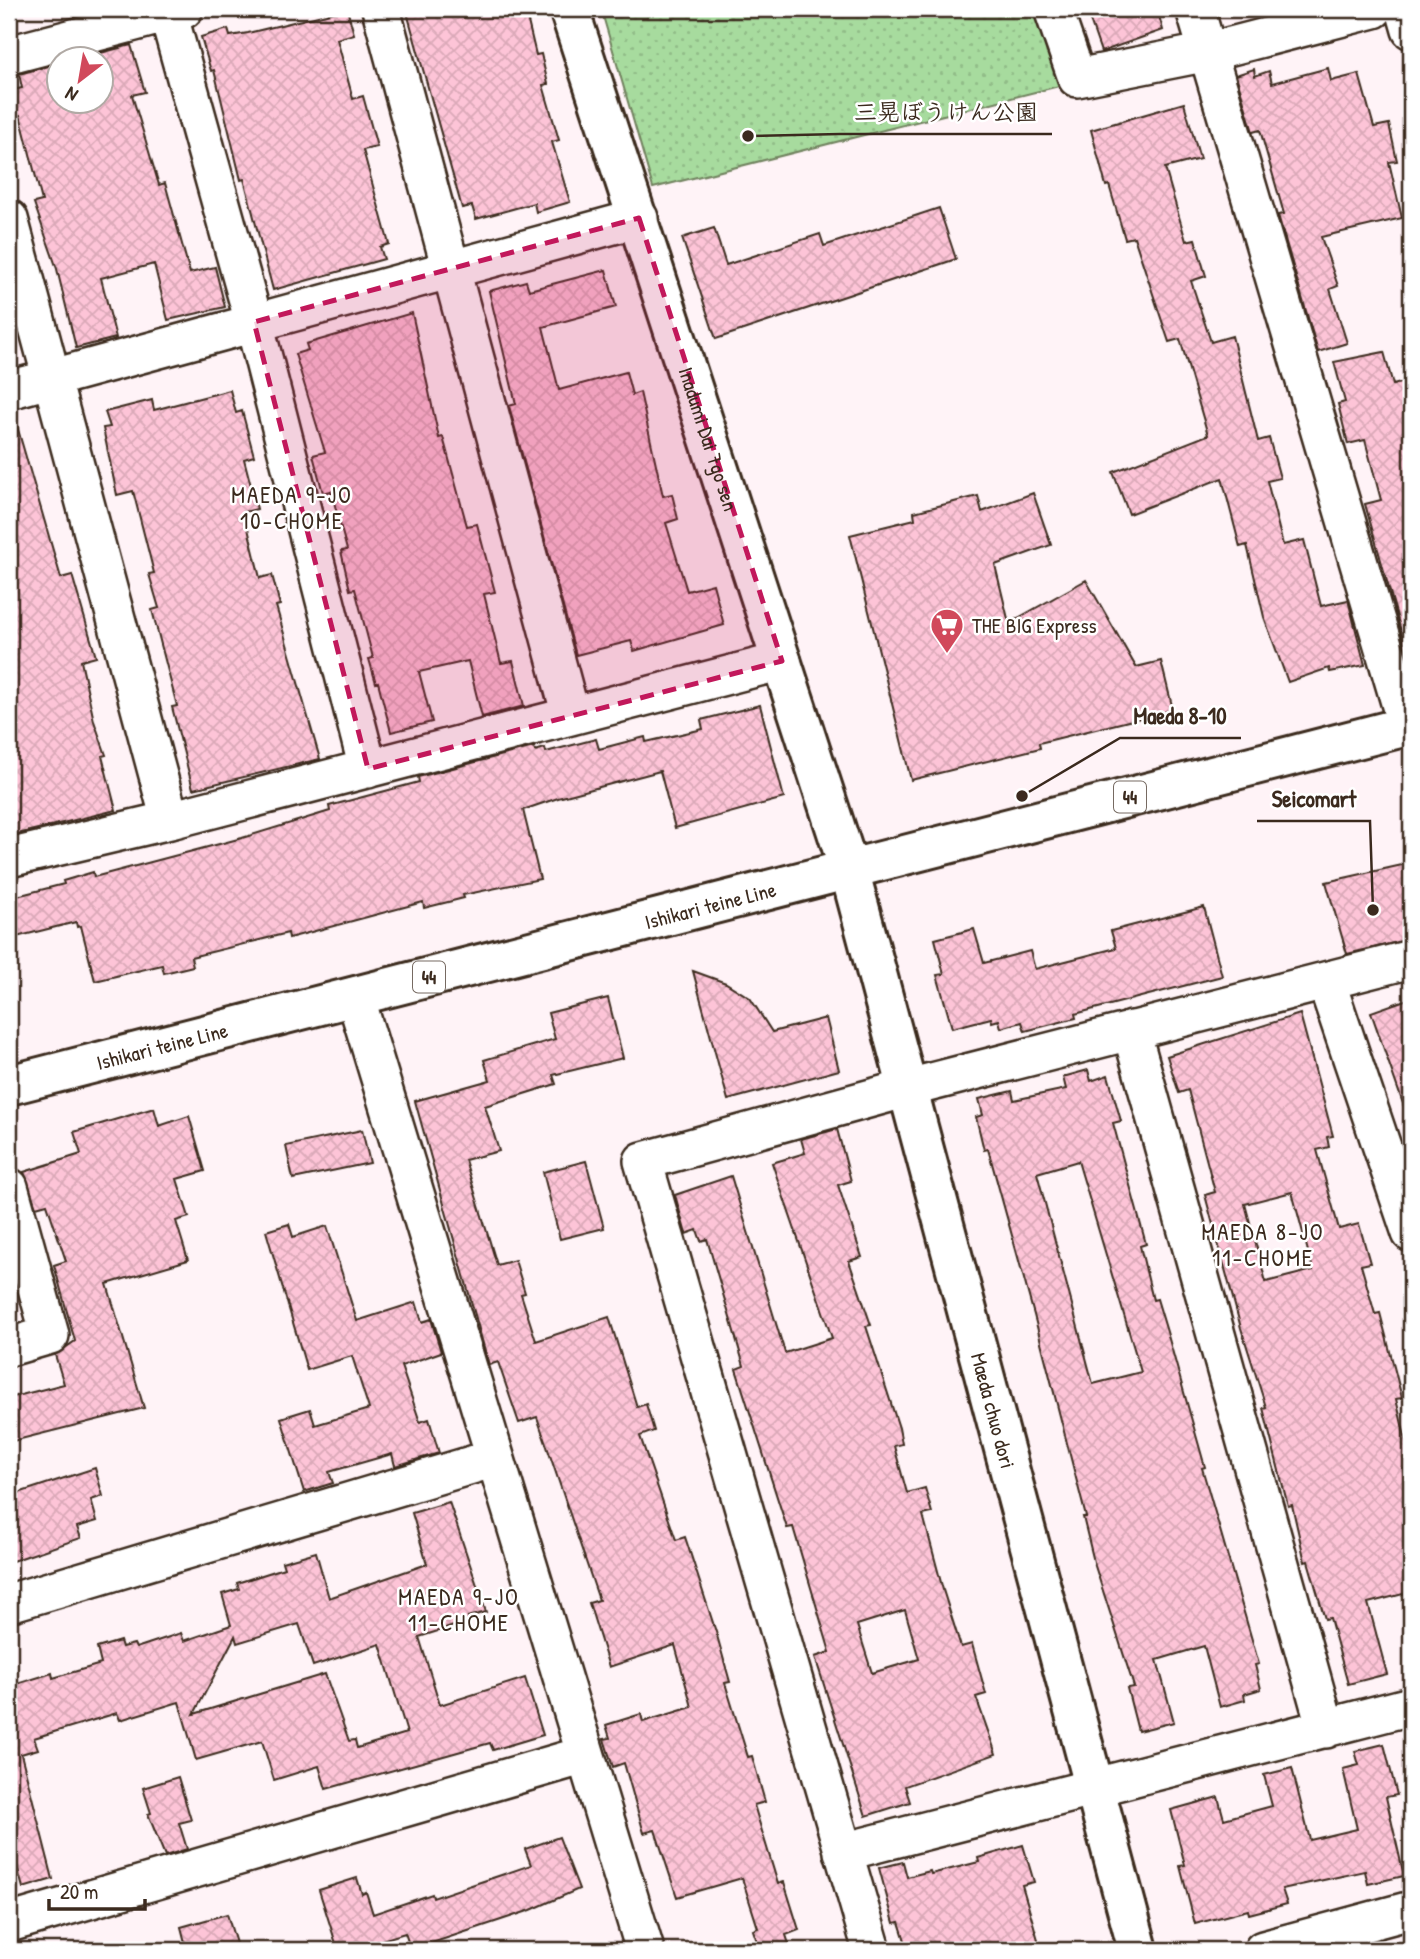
<svg xmlns="http://www.w3.org/2000/svg" width="1420" height="1959" viewBox="0 0 1420 1959" font-family="'Patrick Hand','Klee One',sans-serif">
	<style>
		.park { fill: url(#park-dots); stroke: #71825e; stroke-width: 2 }
		.building { fill: url(#building-cross-hatch); stroke: #3b2a1e; stroke-width: 2; fill-rule: evenodd }
		.lines { fill: none; stroke-linecap: round; stroke-linejoin: round }
		.minor-casing { stroke: #3b2a1e; stroke-width: 42 }
		.tertiary-casing { stroke: #3b2a1e; stroke-width: 44 }
		.primary-casing { stroke: #3b2a1e; stroke-width: 44 }
		.minor { stroke: #fff; stroke-width: 37 }
		.tertiary { stroke: #fff; stroke-width: 38 }
		.primary { stroke: #fff; stroke-width: 38 }
		.marked { fill: #c2185b; fill-opacity: 0.2; stroke: #c2185b; stroke-width: 5; stroke-dasharray: 14 9; stroke-linejoin: round }
		.labels { text-anchor: middle; dominant-baseline: central; stroke-width: 5; stroke-linejoin: round; paint-order: stroke }
		.shield { fill: #fff; stroke: #766a62; stroke-width: 2 }
		.shield-label { font-size: 19px; font-weight: bold; fill: #3b2a1e }
		.street-label { font-size: 21px; fill: #3b2a1e; stroke: #fff }
		.poi-label { font-size: 21px; fill: #3b2a1e; stroke: #fff; text-anchor: start }
		.neighbourhood-label { font-size: 23px; letter-spacing: 2px; fill: #3b2a1e; stroke: #fff }
		.leader { fill: none; stroke: #3b2a1e; stroke-width: 2.5 }
		.callout-dot { fill: #3b2a1e; stroke: #fff; stroke-width: 2.5 }
		.callout-label { font-size: 23px; text-anchor: middle; font-weight: bold; fill: #3b2a1e; stroke: #fff; stroke-width: 5; stroke-linejoin: round; paint-order: stroke }
	</style>
	<defs>
		<pattern id="park-dots" width="8" height="8" patternUnits="userSpaceOnUse" patternTransform="scale(1.75)"><rect width="8" height="8" fill="#a7db9e"/><path d="M2 2h.1M6 6h.1" fill="none" stroke="#91bc88" stroke-width="1.8" stroke-linecap="round"/></pattern>
		<pattern id="building-cross-hatch" width="8" height="8" patternUnits="userSpaceOnUse" patternTransform="scale(1.75)"><rect width="8" height="8" fill="#fdc4d7"/><path d="M0 0l8 8M0 8l8-8" fill="none" stroke="#daa9b8"/></pattern>
	</defs>
	<rect width="100%" height="100%" fill="#fff3f7"/>
	<filter id="ink" filterUnits="userSpaceOnUse"><feTurbulence type="fractalNoise" baseFrequency=".0143" numOctaves="2"/><feDisplacementMap in="SourceGraphic" scale="14" xChannelSelector="R" yChannelSelector="G"/><feConvolveMatrix kernelMatrix="1 2 1 2 8 2 1 2 1" color-interpolation-filters="sRGB"/></filter>
	<g filter="url(#ink)">
		<path class="park" d="M601,9H1033L1063,85L653,188Z"/>
		<path class="building" d="M347,9L354,34L337,39L353,99L363,96L377,147L363,150L389,244L380,247L384,259L273,290L244,179L241,180L214,70L211,71L201,37L228,29L230,36L248,33Z
			M406,9H525L536,55L541,54L548,84L543,85L559,140L552,142L570,202L536,212L534,203L476,219L472,206L462,208Z
			M1086,9H1157L1163,30L1101,52Z
			M131,45L145,92L132,95L159,185L165,183L190,273L215,267L225,307L168,320L154,264L101,278L116,338L76,348L57,269L34,203L42,201L20,115L14,117L9,91L22,88L19,74L60,63V102H102V60H74Z
			M1328,68L1331,81L1359,74L1374,127L1389,124L1397,161L1389,162L1402,218L1321,237L1338,286L1330,289L1347,343L1318,352L1278,215L1284,214L1260,130L1253,132L1236,75L1254,69L1255,76L1269,71L1272,83Z
			M1184,103L1200,159L1165,168L1186,241L1195,239L1206,276L1191,281L1211,342L1232,336L1258,441L1269,438L1280,478L1267,481L1283,545L1304,540L1321,606L1348,600L1365,665L1330,672L1329,668L1288,682L1264,617L1247,545L1240,547L1222,478L1129,514L1113,472L1208,435L1180,339L1169,342L1134,237L1125,239L1109,185L1106,186L1091,130Z
			M939,208L956,259L716,339L682,238L714,228L726,265L820,234L824,246Z
			M606,270L616,307L543,327L559,390L626,372L632,395L640,392L663,496L672,494L678,519L666,523L687,591L713,584L724,625L634,651L631,641L576,655L509,406L516,404L489,291L526,281L529,290Z
			M412,313L439,438L443,437L467,526L477,524L495,592L484,594L501,663L513,661L524,706L482,717L468,661L419,672L432,722L391,732L378,682L376,683L369,659L373,658L355,589L350,590L341,551L347,550L331,491L323,493L313,455L325,452L295,354L308,350L306,344Z
			M1384,352L1393,385L1411,380V652H1407L1365,504L1381,500L1365,440L1348,444L1338,404L1345,402L1334,362Z
			M230,390L236,413L242,411L254,456L244,459L257,509L244,512L260,578L272,575L280,605L276,606L320,759L193,789L172,707L177,706L152,610L159,608L149,574L154,573L133,491L117,495L103,428L110,427L105,412L152,400L154,410Z
			M17,426L61,578L72,575L96,657L81,661L94,721L106,755L102,756L116,810L9,836V428Z
			M1033,493L1051,545L995,565L1009,623L1086,580L1136,667L1161,661L1173,710L1039,743L1040,748L911,780L850,535L915,519L914,512L978,496L982,512Z
			M760,705L784,798L675,828L660,771L558,798L523,810L540,879L463,895L464,898L424,908L423,902L289,938L288,933L191,957L193,966L164,973L162,965L95,981L81,926L77,927L76,922L16,937L9,898L64,884L63,881L93,872L94,877L242,838L330,811L329,806L419,782L418,777L534,747L535,751L545,748L546,752L596,739L599,749L645,737L646,742L703,729L701,720Z
			M1411,863V939L1347,954L1326,882Z
			M1204,907L1222,976L1075,1014L1076,1018L1025,1031L1022,1022L1001,1028L999,1020L992,1022L991,1018L952,1028L937,975L944,974L935,939L974,929L984,963L1030,951L1035,969L1116,948L1111,931Z
			M693,971L726,983L750,998L772,1032L826,1018L839,1070L728,1100Z
			M608,998L623,1058L553,1075L556,1084L485,1106L499,1151L465,1160L497,1265L515,1260L525,1293L521,1294L536,1341L609,1317L637,1407L646,1404L654,1431L640,1436L676,1540L685,1537L716,1632L730,1682L725,1683L748,1757L752,1756L765,1802L754,1805L778,1884L784,1882L799,1930L786,1935L791,1950H760L753,1930L758,1928L742,1878L677,1897L655,1830L644,1833L624,1763L613,1767L604,1739L610,1738L606,1725L641,1714L643,1722L692,1707L675,1645L609,1667L589,1603L599,1600L537,1417L519,1423L498,1362L489,1365L415,1101L490,1080L484,1060L555,1039L548,1013Z
			M1411,998V1114L1407,1115L1371,1012Z
			M1300,1014L1333,1136L1327,1137L1329,1147L1317,1150L1339,1229L1359,1224L1370,1263L1361,1265L1375,1314L1380,1313L1402,1398L1396,1399L1411,1462V1467L1404,1469L1411,1495V1592L1368,1603L1387,1674L1348,1684L1330,1618L1325,1619L1308,1561L1305,1562L1292,1505L1288,1506L1263,1408L1266,1407L1241,1328L1205,1195L1215,1192L1188,1090L1179,1093L1167,1056ZM1292,1192L1313,1270L1266,1282L1245,1204Z
			M1088,1070L1091,1081L1108,1075L1121,1121L1113,1123L1146,1244L1140,1246L1153,1300L1157,1299L1167,1332L1205,1467L1202,1468L1259,1664L1255,1665L1261,1689L1244,1694L1245,1700L1220,1707L1204,1646L1157,1660L1174,1722L1138,1731L1127,1688L1134,1687L1095,1566L1083,1517H1086L1034,1315L988,1149L984,1150L976,1117L983,1115L979,1099L1012,1091L1014,1100L1066,1089L1063,1077ZM1078,1161L1141,1372L1093,1384L1037,1173Z
			M154,1108L159,1126L189,1116L205,1171L177,1179L189,1217L176,1221L188,1260L107,1284L144,1408L9,1442V1398L64,1384L55,1355L75,1341L54,1265L66,1261L47,1204L36,1207L24,1172L81,1154L74,1132Z
			M837,1129L851,1181L838,1185L862,1257L849,1261L871,1325L866,1326L899,1428L902,1444L894,1446L907,1493L925,1488L932,1513L923,1515L943,1590L961,1647L972,1644L986,1694L976,1697L996,1754L905,1786L910,1802L866,1816L815,1657L830,1652L793,1527L787,1528L736,1369L744,1366L707,1239L701,1241L697,1230L686,1234L675,1195L731,1176L785,1353L832,1338L772,1163L805,1153L801,1139ZM905,1610L919,1659L872,1673L857,1625Z
			M362,1130L370,1163L293,1179L286,1146Z
			M586,1161L604,1228L560,1239L543,1172Z
			M289,1224L293,1237L327,1226L357,1321L416,1302L422,1322L431,1319L441,1352L401,1366L420,1422L429,1419L439,1453L395,1466L392,1454L329,1472L333,1483L304,1492L281,1418L310,1409L315,1425L369,1409L352,1356L307,1370L266,1231Z
			M95,1468L103,1496L91,1500L97,1521L77,1527L81,1538L9,1562V1496Z
			M449,1502L486,1612L468,1617L470,1621L419,1637L440,1705L525,1678L543,1735L493,1750L490,1743L326,1789L319,1766L274,1780L262,1741L196,1760L179,1702L120,1720L117,1713L34,1738L38,1749L21,1754L53,1879L23,1888L9,1837V1676L15,1675L17,1684L52,1673L53,1678L101,1664L97,1648L120,1641L122,1647L134,1644L136,1648L181,1633L184,1641L231,1625L222,1594L239,1589L237,1583L284,1568L282,1562L316,1552L329,1598L427,1564L412,1513ZM299,1624L313,1666L380,1644L407,1733L357,1748L355,1740L349,1741L325,1674L194,1714L235,1636L237,1643Z
			M1384,1744L1397,1795L1386,1797L1404,1876L1368,1884L1365,1871L1282,1889L1287,1904L1249,1914L1248,1910L1195,1924L1180,1866L1185,1865L1171,1810L1218,1797L1224,1819L1272,1806L1264,1775L1292,1768L1310,1840L1357,1829L1343,1769L1359,1765L1355,1751Z
			M178,1777L191,1820L179,1823L187,1849L165,1856L148,1814L151,1813L143,1788Z
			M559,1837L579,1889L531,1910L411,1950L405,1933L349,1950H338L319,1890L357,1878L362,1894L366,1892L373,1914L432,1894L433,1898L531,1865L525,1849Z
			M1023,1845L1034,1882L1022,1885L1041,1950H908L899,1922L894,1923L879,1868L903,1862L907,1877L930,1871L931,1874L979,1862L978,1858Z
			M227,1914L238,1950H187L181,1927Z"/>
		<g class="lines">
			<defs>
				<path id="minor" d="M381,9L571,716
					M1053,9L1077,78L1208,52L1374,9
					M1195,9L1407,726
					M1405,9L1411,30
					M168,13L254,322L368,769
					M9,55L184,9
					M9,219L170,820
					M9,390L639,218
					M9,858L170,820L782,661
					M1326,981L1411,1233
					M355,996L645,1950
					M1131,1030L1326,1729
					M9,1187L50,1335L9,1347
					M9,1603L495,1458
					M843,1852L1411,1706
					M9,1923L585,1755
					M872,1950L643,1161L908,1088L1411,959
					M1263,1950L1411,1910"/>
				<g id="tertiary">
					<path id="s1" d="M569,9L849,869L1138,1950"/>
				</g>
				<g id="primary">
					<path id="s2" d="M9,1085L1411,725"/>
				</g>
			</defs>
			<use href="#minor" class="minor-casing"/>
			<use href="#tertiary" class="tertiary-casing"/>
			<use href="#primary" class="primary-casing"/>
			<use href="#minor" class="minor"/>
			<use href="#tertiary" class="tertiary"/>
			<use href="#primary" class="primary"/>
		</g>
	</g>
	<path class="marked" d="M639,218L782,661L368,769L254,322Z"/>
	<defs>
		<symbol id="supermarket-pin" viewBox="-11 -11 22 30"><path d="M0 17L-7.5 6A9.5 9.5 0 1 1 7.5 6Z" fill="#d1495b" stroke="#fff"/><path d="M-6-5.5h2.5l.6 2H6L4.5 2H-2.5L-4.4-4H-6ZM-1.5 3.2a1.3 1.3 0 1 0 .1 0ZM3 3.2a1.3 1.3 0 1 0 .1 0Z" fill="#fff"/></symbol>
	</defs>
	<g fill-rule="evenodd">
		<use href="#supermarket-pin" x="928" y="606" width="38" height="52"/>
	</g>
	<g class="labels">
		<g class="shield">
			<rect x="1114" y="781.5" width="32" height="31" rx="5"/>
			<rect x="413" y="961.5" width="32" height="31" rx="5"/>
		</g>
		<g class="shield-label">
			<text x="1130" y="797">44</text>
			<text x="429" y="977">44</text>
		</g>
		<g class="street-label">
			<text stroke="none"><textPath href="#s1" startOffset="452">Inadumi Dai 7go sen</textPath></text>
			<text stroke="none"><textPath href="#s2" startOffset="724">Ishikari teine Line</textPath></text>
			<text stroke="none"><textPath href="#s2" startOffset="158">Ishikari teine Line</textPath></text>
			<text stroke="none"><textPath href="#s1" startOffset="1465">Maeda chuo dori</textPath></text>
		</g>
		<g class="poi-label">
			<text x="972" y="625">THE BIG Express</text>
		</g>
		<g class="neighbourhood-label">
			<text x="292" y="494">MAEDA 9-JO<tspan x="292" dy="26">10-CHOME</tspan></text>
			<text x="1263" y="1231">MAEDA 8-JO<tspan x="1263" dy="26">11-CHOME</tspan></text>
			<text x="459" y="1596">MAEDA 9-JO<tspan x="459" dy="26">11-CHOME</tspan></text>
		</g>
	</g>
	<path class="leader" d="M748 136L840 134H1052M1022 796L1120 738H1241M1373 910L1370 821H1257"/>
	<g class="callout-dot">
		<circle cx="748" cy="136" r="7"/>
		<circle cx="1022" cy="796" r="7"/>
		<circle cx="1373" cy="910" r="7"/>
	</g>
	<g class="callout-label">
		<text x="946" y="120">三晃ぼうけん公園</text>
		<text x="1180" y="724">Maeda 8-10</text>
		<text x="1314" y="807">Seicomart</text>
	</g>
	<rect width="1420" height="1959" fill="none" stroke="#fff" stroke-width="35"/>
	<rect x="18" y="18" width="1385" height="1924" fill="none" stroke="#3b2a1e" stroke-width="2.5" filter="url(#ink)"/>
	<g transform="translate(80 80) rotate(211)"><circle r="33" fill="#ffffff" stroke="#b1aaa5" stroke-width="2"/>
	<path d="M0-5L12 26L0 18L-12 26Z" fill="#d1495b"/>
	<text y="-10" font-size="19" font-weight="bold" text-anchor="middle" fill="#3b2a1e">N</text>
	</g>
	<path d="M49 1899v10h96v-10" fill="none" stroke="#3b2a1e" stroke-width="3.5"/>
	<text x="60" y="1899" font-size="21" fill="#3b2a1e" stroke="#ffffff" stroke-width="5" paint-order="stroke">20 m</text>
</svg>
